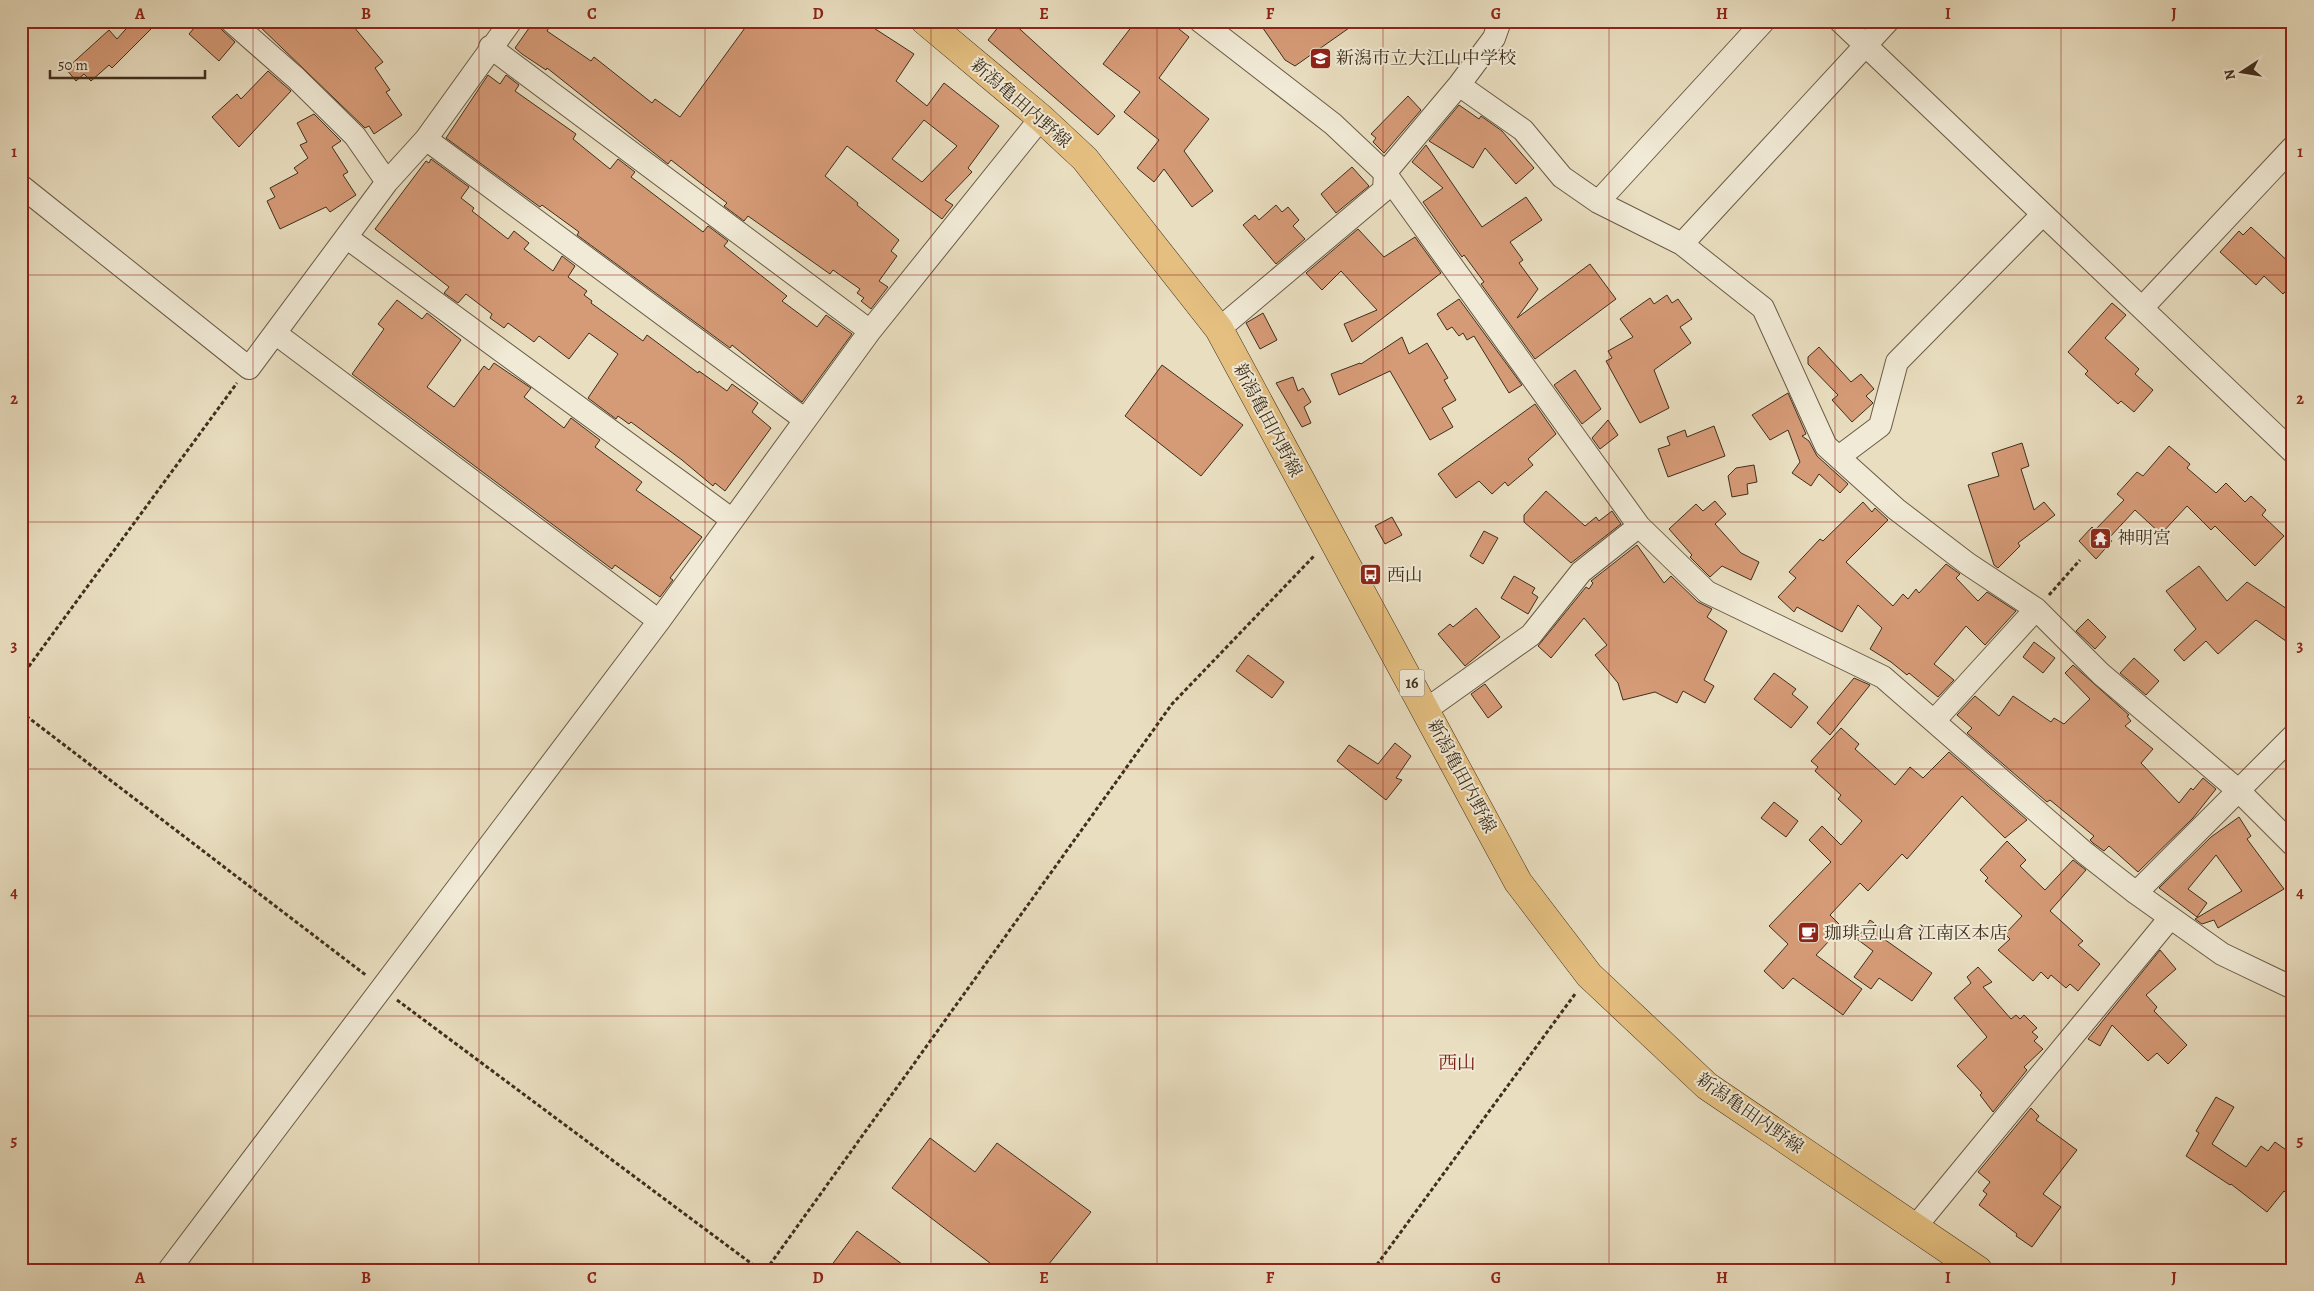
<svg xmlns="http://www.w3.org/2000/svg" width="2314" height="1291" viewBox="0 0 2314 1291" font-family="Alegreya,'Noto Serif JP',serif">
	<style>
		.building { fill: #d59a76; stroke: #3f2f1d; fill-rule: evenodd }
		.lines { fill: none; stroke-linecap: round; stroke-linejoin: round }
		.street-casing { stroke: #6a5b46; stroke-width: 24 }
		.primary-casing { stroke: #3f2f1d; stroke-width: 29 }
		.path { stroke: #3f2f1d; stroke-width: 3; stroke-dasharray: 4 2.5; stroke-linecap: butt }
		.street { stroke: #f1ead6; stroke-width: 22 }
		.primary { stroke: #e4bf80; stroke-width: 28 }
		.grid { fill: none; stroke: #8f2418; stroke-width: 1; stroke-opacity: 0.55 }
		.labels { text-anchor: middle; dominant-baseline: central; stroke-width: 4; stroke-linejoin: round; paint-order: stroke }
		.shield { fill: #f1ead6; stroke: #746754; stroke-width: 1 }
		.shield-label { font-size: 16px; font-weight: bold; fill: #3f2f1d }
		.poi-label { font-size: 18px; fill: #3f2f1d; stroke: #f1ead6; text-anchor: start }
		.street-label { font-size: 18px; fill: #3f2f1d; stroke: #f1ead6 }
		.neighbourhood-label { font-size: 19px; fill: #7a1f14; stroke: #f1ead6 }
		.neatline { fill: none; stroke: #8f2418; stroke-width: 2 }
		.grid-label { font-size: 16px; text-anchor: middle; font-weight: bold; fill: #8f2418 }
	</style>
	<rect width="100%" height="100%" fill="#e9dec0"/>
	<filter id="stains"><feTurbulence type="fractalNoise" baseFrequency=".004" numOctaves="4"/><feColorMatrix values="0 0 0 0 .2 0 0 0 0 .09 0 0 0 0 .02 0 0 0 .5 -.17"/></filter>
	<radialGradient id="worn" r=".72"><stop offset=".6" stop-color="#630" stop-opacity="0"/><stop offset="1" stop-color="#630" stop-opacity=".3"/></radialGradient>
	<path class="building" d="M133,21H159L112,68L109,65L91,81L84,74L76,81L66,69L109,30L117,39Z
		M200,21H218L222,30L235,42L219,61L189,34Z
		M254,21H349L383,62L375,68L390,90L386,92L402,115L374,134L369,126L365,128Z
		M534,21H553L547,31L591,61L594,57L652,103L655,99L680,117L750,21H863L914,54L896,81L927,106L944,83L999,126L968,168L972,172L945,200L953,205L942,219L847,146L825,176L858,203L857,205L899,240L891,251L897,256L879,281L888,287L871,309L861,301L864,298L857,293L860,289L833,270L830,274L748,216L744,221L724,206L727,203L698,181L671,160L668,164L547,68L546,70L522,54L515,48ZM924,120L957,146L922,182L892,159Z
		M1003,21H1011L1115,116L1098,135L988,40Z
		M1136,21H1169L1189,37L1159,78L1209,119L1184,151L1213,191L1192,207L1164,169L1154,182L1137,168L1159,140L1124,112L1140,92L1103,64Z
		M1258,21H1359L1295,66L1285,60Z
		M268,71L291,91L239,147L212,117L237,94L241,99Z
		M488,75L500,84L506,75L519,85L515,91L576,134L573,139L610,169L618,159L635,172L631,177L703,232L708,226L728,241L724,246L787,296L782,301L817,327L826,315L852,334L802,402L732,345L730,348L577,235L579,232L542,205L540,207L446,138Z
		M1408,96L1421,110L1384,153L1373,142L1376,138L1371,134Z
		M1459,105L1479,119L1481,116L1502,131L1534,168L1516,184L1485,148L1473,168L1429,141Z
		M314,114L341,141L332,147L348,172L343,175L356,195L330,212L326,207L280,229L267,201L275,197L270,188L298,173L294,168L308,158L300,145L307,142L297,123Z
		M1426,145L1482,227L1526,197L1542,220L1510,242L1523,260L1519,263L1538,289L1517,318L1590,264L1616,299L1535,359L1481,284L1484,282L1464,255L1462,257L1423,202L1443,188L1412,162Z
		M431,159L469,187L461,198L474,208L472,211L508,239L514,231L529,243L524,249L553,271L562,256L575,266L568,277L587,291L584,295L592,301L591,303L643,341L647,335L698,373L699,371L727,391L732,384L758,403L752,412L771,428L725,491L715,483L713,486L682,460L631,422L629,424L618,416L616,419L588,398L618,354L589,333L569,359L539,336L534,342L508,323L504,328L490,318L492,314L466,294L458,303L444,293L449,287L375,229L426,161L429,163Z
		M1352,167L1369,186L1336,213L1321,194Z
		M1276,205L1282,212L1288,207L1299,220L1293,226L1305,239L1276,264L1243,225L1255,215L1259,220Z
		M2251,227L2293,266V283L2283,294L2264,276L2256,285L2220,252L2239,231L2243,235Z
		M1358,229L1384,257L1415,237L1441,273L1352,342L1344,324L1377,310L1341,271L1322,290L1306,273Z
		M1667,295L1672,303L1678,299L1692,319L1680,327L1691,343L1654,370L1669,408L1640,423L1606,361L1612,358L1608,351L1633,337L1620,319L1650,298L1654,304Z
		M1459,299L1522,385L1509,393L1474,336L1467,340L1463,333L1459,336L1452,327L1447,330L1437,314Z
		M397,300L422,319L427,313L461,340L427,387L454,407L484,366L489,370L494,363L531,388L524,397L564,428L571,418L600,440L595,447L642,482L636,490L702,537L670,578L673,580L660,597L615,565L612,569L352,374L384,329L378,324Z
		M2112,303L2126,315L2105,338L2139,369L2135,374L2153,390L2134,412L2121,401L2118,404L2085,374L2088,371L2068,352Z
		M1263,313L1277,340L1260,349L1246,323Z
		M1402,337L1409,354L1427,343L1448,378L1444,380L1456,400L1442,408L1453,427L1430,440L1390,371L1339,395L1331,374L1360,363L1361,364Z
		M1819,347L1851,382L1861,374L1874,389L1866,396L1873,403L1852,422L1832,400L1838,395L1808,364V357Z
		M1162,365L1243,425L1201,476L1125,416Z
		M1575,370L1601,409L1582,424L1554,385Z
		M1293,377L1298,391L1303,388L1311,402L1304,407L1311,423L1302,427L1276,383Z
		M1788,393L1806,434L1802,436L1809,441L1817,456L1848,484L1840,493L1819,474L1811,486L1792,473L1800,462L1788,430L1770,440L1752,415Z
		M1535,404L1556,434L1528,459L1533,465L1508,486L1505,482L1492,494L1479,481L1456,498L1438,474Z
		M1608,420L1618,435L1600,449L1592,438Z
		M1714,426L1725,456L1668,477L1658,449L1670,445L1667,437L1685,430L1687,437Z
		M2022,443L2029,466L2021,469L2034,510L2044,502L2055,515L2018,543L2020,546L1998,568L1994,565L1968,485L1999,476L1992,453Z
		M2169,446L2190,464L2187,468L2216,493L2226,483L2245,502L2251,496L2266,510L2262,515L2284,536L2255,566L2215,526L2211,530L2187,506L2161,534L2135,510L2109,538L2112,541L2096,559L2079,541L2092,527L2095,530L2124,500L2117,494L2137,472L2143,476Z
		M1754,465L1757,482L1747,484L1748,494L1732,497L1728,476L1736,468Z
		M1546,491L1585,526L1596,517L1599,521L1612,511L1621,524L1571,563L1524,522V515Z
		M1715,501L1726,514L1715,524L1741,553L1759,562L1751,580L1722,566L1710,577L1690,557L1692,555L1669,529L1696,504L1703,511Z
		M1863,502L1872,512L1875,508L1888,520L1846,562L1893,606L1903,594L1908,599L1916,589L1919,593L1946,564L1960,574L1956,578L1978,601L1987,592L2016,611L1985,645L1966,626L1934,664L1954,680L1938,697L1909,673L1907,675L1891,662L1870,649L1882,628L1858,605L1842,632L1797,607L1794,612L1778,597L1796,578L1789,572L1820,539L1823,541Z
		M1392,517L1402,535L1385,544L1375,526Z
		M1484,531L1498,538L1483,564L1470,556Z
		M1637,545L1664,583L1671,576L1698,602L1712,609L1707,617L1727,631L1704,680L1714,686L1705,703L1683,691L1677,703L1655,692L1623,700L1618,683L1595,655L1607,645L1584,618L1551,658L1538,646L1586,587L1589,589L1593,583L1591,581Z
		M2199,566L2227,601L2247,582L2293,613V646L2256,620L2218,654L2206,641L2184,661L2174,650L2196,629L2166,591Z
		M1514,576L1535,588L1532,593L1538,597L1528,614L1501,598Z
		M1476,608L1500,637L1465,666L1438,634L1450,624L1453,627Z
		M2088,619L2106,637L2095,649L2076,631Z
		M2034,642L2055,658L2043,673L2023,657Z
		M1248,655L1284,682L1272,698L1236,671Z
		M2134,658L2159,681L2146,695L2120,673Z
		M2073,665L2129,715L2127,716L2131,721L2125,726L2153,749L2141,763L2179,803L2191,788L2193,790L2203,778L2216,789L2193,818L2138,872L2109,846L2104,851L2093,843L2090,840L2094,836L2050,800L2047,802L1967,733L1972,728L1957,715L1975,696L1999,716L2013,696L2051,722L2054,718L2064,724L2090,699L2065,673Z
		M1774,673L1796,689L1792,694L1808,707L1791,728L1754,699Z
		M1854,678L1870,685L1830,735L1817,723Z
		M1485,684L1502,707L1488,718L1471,694Z
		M1841,728L1859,744L1855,749L1895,785L1910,767L1923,778L1949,752L2027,820L2005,838L1962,796L1907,859L1902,854L1868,891L1860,883L1830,915L1842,927L1816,955L1862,989L1843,1015L1793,978L1783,989L1764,971L1788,944L1769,926L1831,862L1809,840L1822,826L1841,845L1862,821L1838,799L1841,795L1815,771L1818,767L1811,761Z
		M1395,743L1411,756L1396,778L1402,780L1386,800L1337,761L1349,745L1378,764Z
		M1774,802L1798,821L1786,837L1761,818Z
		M2239,817L2251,836L2247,839L2284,889L2218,928L2214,920L2202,924L2195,919L2242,891L2216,855L2188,889L2207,903L2197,917L2159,888L2211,837Z
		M2007,841L2026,860L2020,866L2045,890L2073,860L2086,870L2050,911L2083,941L2078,945L2100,964L2078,991L2070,984L2066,988L2051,975L2048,979L2041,972L2033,981L1998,950L2010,939L2005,934L2022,916L1985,881L1988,878L1980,870Z
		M1870,920L1888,933L1884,939L1932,973L1912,1001L1879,978L1871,989L1854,977L1873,951L1857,939Z
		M2160,950L2176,969L2146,995L2157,1007L2154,1011L2187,1045L2168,1064L2157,1053L2148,1061L2112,1025L2100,1046L2088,1039Z
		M1978,967L1992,982L1983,987L2011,1019L2016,1015L2020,1019L2024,1015L2037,1028L2032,1032L2038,1037L2034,1041L2043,1049L2024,1067L2027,1070L1993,1112L1980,1095L1982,1093L1957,1066L1987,1037L1954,998L1971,983L1967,977Z
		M2216,1097L2234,1107L2212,1144L2246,1167L2261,1146L2268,1151L2275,1142L2293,1155V1198L2284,1191L2267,1212L2231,1184L2230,1185L2186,1156L2199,1133L2196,1131Z
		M2031,1108L2039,1116L2036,1120L2077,1150L2043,1194L2061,1207L2032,1247L2016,1236L2017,1234L1979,1205L1987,1194L1983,1191L1990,1182L1978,1172Z
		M930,1138L975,1172L997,1143L1091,1212L1044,1270H999L892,1188Z
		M857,1231L910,1270H828Z"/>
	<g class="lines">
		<defs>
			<path id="street" d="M231,21L296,78L355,136L387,182
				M1200,21L1333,124L1385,173L1639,526L1707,592L1883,677L2085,853L2136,893L2222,954L2293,988
				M1840,21L2293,452
				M490,47L870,331
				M1459,85L1523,130L1562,177L1598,202L1682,244L1763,308L1826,446L1896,509L1968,564L2036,609L2101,674L2239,791L2293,845
				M426,139L804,419
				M21,186L249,368L387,182L426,139L511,21
				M1598,202L1764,21
				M346,237L731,519
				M1682,244L1888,21
				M2142,308L2293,147
				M1219,329L1384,190L1385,173L1459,85L1494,38L1500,21
				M275,333L659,621
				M1840,456L1880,426L1897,362L2043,214
				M1427,709L1531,635L1581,572L1639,526
				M1934,721L2036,609
				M2136,893L2293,736
				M1916,1226L2170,918
				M169,1270L659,621L870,331L1041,118"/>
			<path id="primary" d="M925,21L1041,118L1085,159L1219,329L1518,882L1589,975L1707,1086L1978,1270"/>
		</defs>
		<use href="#street" class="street-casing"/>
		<use href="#primary" class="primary-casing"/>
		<path class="path" d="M2049,595L2080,560
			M21,677L237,383
			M21,712L367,976
			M397,1000L760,1270
			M766,1270L1172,704L1314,556
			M1373,1270L1575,994"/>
		<use href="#street" class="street"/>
		<use href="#primary" class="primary"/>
	</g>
	<path class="grid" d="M253,21V1270M479,21V1270M705,21V1270M931,21V1270M1157,21V1270M1383,21V1270M1609,21V1270M1835,21V1270M2061,21V1270M21,275H2293M21,522H2293M21,769H2293M21,1016H2293"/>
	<defs>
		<symbol id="school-square" viewBox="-11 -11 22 22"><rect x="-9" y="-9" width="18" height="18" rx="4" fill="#8f2418" stroke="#f1ead6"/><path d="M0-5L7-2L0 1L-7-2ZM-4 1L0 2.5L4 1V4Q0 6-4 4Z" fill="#fff"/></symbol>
		<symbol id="temple-square" viewBox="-11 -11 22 22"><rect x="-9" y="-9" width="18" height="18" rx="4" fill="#8f2418" stroke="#f1ead6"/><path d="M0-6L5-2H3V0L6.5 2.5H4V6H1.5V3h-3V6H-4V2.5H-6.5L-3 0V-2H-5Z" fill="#fff"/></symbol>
		<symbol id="bus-square" viewBox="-11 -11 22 22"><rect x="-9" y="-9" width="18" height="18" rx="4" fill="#8f2418" stroke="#f1ead6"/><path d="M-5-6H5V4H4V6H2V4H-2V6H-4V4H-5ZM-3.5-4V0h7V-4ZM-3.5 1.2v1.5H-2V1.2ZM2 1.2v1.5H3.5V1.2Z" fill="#fff"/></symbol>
		<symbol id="cafe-square" viewBox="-11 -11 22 22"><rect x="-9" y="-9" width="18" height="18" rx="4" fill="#8f2418" stroke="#f1ead6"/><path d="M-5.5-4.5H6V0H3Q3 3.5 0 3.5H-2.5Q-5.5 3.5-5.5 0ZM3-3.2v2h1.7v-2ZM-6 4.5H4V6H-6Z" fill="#fff"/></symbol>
	</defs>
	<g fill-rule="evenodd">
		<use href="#school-square" x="1308" y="46" width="25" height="25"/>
		<use href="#temple-square" x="2088" y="526" width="25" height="25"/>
		<use href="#bus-square" x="1358" y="562" width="25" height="25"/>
		<use href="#cafe-square" x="1796" y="920" width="25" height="25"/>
	</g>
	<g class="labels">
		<rect class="shield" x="1399.5" y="669.5" width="25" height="27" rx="4"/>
		<g class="shield-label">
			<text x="1412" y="683">16</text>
		</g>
		<g class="poi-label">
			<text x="1336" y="58">新潟市立大江山中学校</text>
			<text x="2117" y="538">神明宮</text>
			<text x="1387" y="575">西山</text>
			<text x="1824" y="933">珈琲豆山倉 江南区本店</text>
		</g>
		<g class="street-label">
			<text transform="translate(1021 103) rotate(41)">新潟亀田内野線</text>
			<text transform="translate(1268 420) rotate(62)">新潟亀田内野線</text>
			<text transform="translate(1462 776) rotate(62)">新潟亀田内野線</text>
			<text transform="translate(1750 1113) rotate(35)">新潟亀田内野線</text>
		</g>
		<g class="neighbourhood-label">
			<text x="1457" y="1063">西山</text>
		</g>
	</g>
	<rect width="2314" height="1291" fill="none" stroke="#e9dec0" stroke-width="55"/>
	<g transform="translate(2242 72) rotate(258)" stroke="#f1ead6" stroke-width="4" paint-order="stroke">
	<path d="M0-4L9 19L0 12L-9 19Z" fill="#3f2f1d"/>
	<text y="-8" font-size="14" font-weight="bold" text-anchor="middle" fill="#3f2f1d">N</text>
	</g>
	<path d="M50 70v8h155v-8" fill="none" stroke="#3f2f1d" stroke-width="2.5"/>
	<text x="58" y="70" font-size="15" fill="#3f2f1d" stroke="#f1ead6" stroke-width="4" paint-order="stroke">50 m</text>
	<rect x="28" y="28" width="2258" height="1236" class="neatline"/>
	<g class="grid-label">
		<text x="140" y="19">A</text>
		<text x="366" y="19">B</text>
		<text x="592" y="19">C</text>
		<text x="818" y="19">D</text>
		<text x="1044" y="19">E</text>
		<text x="1270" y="19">F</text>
		<text x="1496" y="19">G</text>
		<text x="1722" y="19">H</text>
		<text x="1948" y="19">I</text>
		<text x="2174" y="19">J</text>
		<text x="14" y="157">1</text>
		<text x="2300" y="157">1</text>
		<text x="14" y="404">2</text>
		<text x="2300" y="404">2</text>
		<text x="14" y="651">3</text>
		<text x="2300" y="651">3</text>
		<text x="14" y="898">4</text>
		<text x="2300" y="898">4</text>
		<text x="14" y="1146">5</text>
		<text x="2300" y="1146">5</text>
		<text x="140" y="1283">A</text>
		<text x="366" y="1283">B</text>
		<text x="592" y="1283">C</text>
		<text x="818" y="1283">D</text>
		<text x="1044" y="1283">E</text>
		<text x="1270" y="1283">F</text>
		<text x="1496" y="1283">G</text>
		<text x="1722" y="1283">H</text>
		<text x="1948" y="1283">I</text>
		<text x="2174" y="1283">J</text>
	</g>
	<rect width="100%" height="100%" filter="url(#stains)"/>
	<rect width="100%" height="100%" fill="url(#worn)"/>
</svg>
